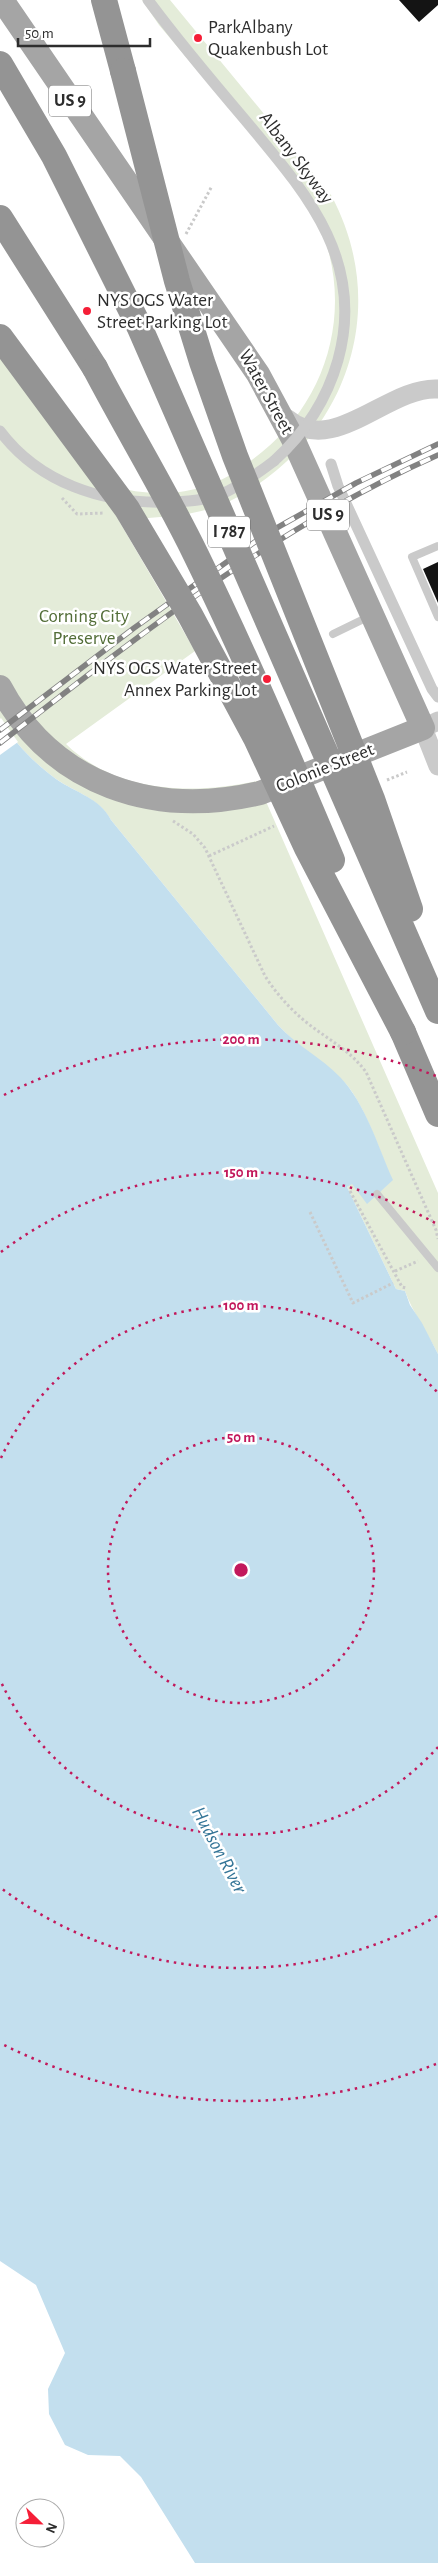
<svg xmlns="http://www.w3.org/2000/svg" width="438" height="2563" viewBox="0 0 438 2563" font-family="'Alegreya Sans',sans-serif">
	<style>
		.green { fill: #e4ecd9 }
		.water { fill: #c3dfee }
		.pier { fill: #fff }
		.building { fill: #141414 }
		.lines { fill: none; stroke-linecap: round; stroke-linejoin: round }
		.path { stroke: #cacaca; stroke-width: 3; stroke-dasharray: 2.5 2.5; stroke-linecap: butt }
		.service { stroke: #cacaca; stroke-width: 8 }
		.pedestrian { stroke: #cacaca; stroke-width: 11 }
		.tertiary { stroke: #cacaca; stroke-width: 19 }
		.primary { stroke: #a5a5a5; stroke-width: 24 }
		.motorway { stroke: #949494; stroke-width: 26 }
		.rail-casing { stroke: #828282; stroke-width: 5.5 }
		.rail { stroke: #fff; stroke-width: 4; stroke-dasharray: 11; stroke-linecap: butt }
		.pedestrian-bridge { stroke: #cacaca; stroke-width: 11 }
		.motorway-bridge { stroke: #949494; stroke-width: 26 }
		.ring { fill: none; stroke: #c2185b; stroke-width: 2.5; stroke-dasharray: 2.5 5 }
		.poi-dot { fill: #f51e37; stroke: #fff; stroke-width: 2 }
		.labels { text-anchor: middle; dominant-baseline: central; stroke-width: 5; stroke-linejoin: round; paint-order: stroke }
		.shield { fill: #fff; stroke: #6c6c6c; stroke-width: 1 }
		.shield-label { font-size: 18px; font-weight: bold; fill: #2d2d2d }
		.poi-label { font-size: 19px; fill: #2d2d2d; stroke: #fff; text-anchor: start }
		.street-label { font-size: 19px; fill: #2d2d2d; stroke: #fff }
		.park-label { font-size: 19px; fill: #526d37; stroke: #fff }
		.water-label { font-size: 20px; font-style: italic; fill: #347597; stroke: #fff }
		.centre { fill: #c2185b; stroke: #fff; stroke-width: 2.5 }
		.ring-label { font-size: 15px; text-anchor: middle; font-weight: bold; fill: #c2185b; stroke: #fff; stroke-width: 5; stroke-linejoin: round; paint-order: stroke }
	</style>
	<rect width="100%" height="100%" fill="#fff"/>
	<path class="green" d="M142,0H170L331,195C393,310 345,443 230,501C196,518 156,516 119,521L195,651L66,744C116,793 192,795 257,781L438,1193V1354C428,1334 412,1311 405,1291L396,1289L347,1187L352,1183L377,1194L392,1180C381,1154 364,1103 345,1083C325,1062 298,1047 278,1025L111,820C100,799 75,792 56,779C32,761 17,745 0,720V356C24,387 47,418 71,449C78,457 85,473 94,479C109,489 153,495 171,493C212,489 231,477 262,452C330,397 354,305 319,224C315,214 307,205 302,195L159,25Z"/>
	<path class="water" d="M0,720C17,745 32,761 56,779C76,793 100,798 111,820L278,1025C297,1046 322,1058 340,1077C366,1104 378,1147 393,1180L367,1204L352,1184L347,1187L396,1289L405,1291L410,1305L422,1323L438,1354V2563H195L141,2477L120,2456L88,2455L65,2445L49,2414L48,2389L65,2353L36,2285L0,2261Z"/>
	<path class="pier" d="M1,718L18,742L0,755V719Z"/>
	<path class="building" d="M399,0H438V5L419,22Z
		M438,562V603L423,569Z"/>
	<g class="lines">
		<path class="path" d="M186,234L212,186
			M62,498L77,514L104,513
			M387,780L407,772
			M173,821L193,834L205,848L265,976C276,993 290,1009 306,1022C327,1039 350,1050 366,1072L436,1230L438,1239
			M209,856L274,826
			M350,1191L402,1287L406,1288
			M310,1212L353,1303L393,1283
			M395,1271L418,1261"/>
		<path class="service" d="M438,546L412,557L438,617
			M333,634L370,616
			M377,1194L438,1268"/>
		<path class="pedestrian" d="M0,431C39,483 103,504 166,502C184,502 202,501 219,495C239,487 257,474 274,461
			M331,464L338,486L432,689L438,697"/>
		<path class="tertiary" d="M288,419C334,457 388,386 438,389
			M438,721L423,728L438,766"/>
		<path class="primary" d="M0,687C53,786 155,818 260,793L423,728L293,439L258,374L2,0"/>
		<path class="motorway" d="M104,0L123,71
			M0,218L95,368
			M403,1032L438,1114"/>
		<defs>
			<path id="rail" d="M0,730L134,628L266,534L356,483L438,444
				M0,743C138,636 277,526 438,455"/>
		</defs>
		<use href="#rail" class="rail-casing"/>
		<use href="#rail" class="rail"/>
		<path class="pedestrian-bridge" d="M148,0C179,42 212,81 246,121C305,192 366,259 338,360C327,399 305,433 274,461"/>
		<path class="motorway-bridge" d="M0,64L54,156L140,328L438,1011
			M123,71L177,281L202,362L235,456L372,799L410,909
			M0,337L127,509L190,615L256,738L307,848L403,1032
			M95,368C128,431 165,491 196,555C245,655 289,758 332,860"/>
	</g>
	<g class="ring">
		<circle cx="241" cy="1570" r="133"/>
		<path d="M438 1747A265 265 0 0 1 1 1682M1 1458A265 265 0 0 1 438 1393"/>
		<path d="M437 1916A398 398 0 0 1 1 1888M1 1252A398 398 0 0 1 437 1224"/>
		<path d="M436 2064A531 531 0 0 1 4 2045M4 1095A531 531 0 0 1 436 1076"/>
	</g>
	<g class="poi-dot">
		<circle cx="198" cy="38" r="5"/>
		<circle cx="87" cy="311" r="5"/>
		<circle cx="267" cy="679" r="5"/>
	</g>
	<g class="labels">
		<g class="shield">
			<rect x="49" y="85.5" width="42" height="31" rx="4"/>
			<rect x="307" y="499.5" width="42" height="31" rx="4"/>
			<rect x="208" y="516.5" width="42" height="31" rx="4"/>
		</g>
		<g class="shield-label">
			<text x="70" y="101">US 9</text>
			<text x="328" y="515">US 9</text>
			<text x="229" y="532">I 787</text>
		</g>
		<g class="poi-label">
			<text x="208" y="27">ParkAlbany<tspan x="208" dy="22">Quakenbush Lot</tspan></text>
			<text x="97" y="300">NYS OGS Water<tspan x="97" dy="22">Street Parking Lot</tspan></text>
			<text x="257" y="668" text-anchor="end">NYS OGS Water Street<tspan x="257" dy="22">Annex Parking Lot</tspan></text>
		</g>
		<g class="street-label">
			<text transform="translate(296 158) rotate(53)">Albany Skyway</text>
			<text transform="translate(266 392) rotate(61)">Water Street</text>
			<text transform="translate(325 768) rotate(-22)">Colonie Street</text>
		</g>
		<g class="park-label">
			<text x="84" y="616">Corning City<tspan x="84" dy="22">Preserve</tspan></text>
		</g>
		<g class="water-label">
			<text transform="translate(219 1850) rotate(62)">Hudson River</text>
		</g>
	</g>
	<circle cx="241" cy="1570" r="8" class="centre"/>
	<g class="ring-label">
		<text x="241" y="1044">200 m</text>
		<text x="241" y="1177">150 m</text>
		<text x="241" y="1310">100 m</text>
		<text x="241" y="1442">50 m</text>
	</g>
	<g transform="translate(40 2523) rotate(113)"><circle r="24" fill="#ffffff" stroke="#ababab"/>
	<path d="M0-4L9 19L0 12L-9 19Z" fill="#f51e37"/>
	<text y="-8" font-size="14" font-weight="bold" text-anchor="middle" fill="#2d2d2d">N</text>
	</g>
	<path d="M18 38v8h132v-8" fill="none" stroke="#2d2d2d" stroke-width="2.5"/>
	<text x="25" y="38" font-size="15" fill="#2d2d2d" stroke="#ffffff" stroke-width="4" paint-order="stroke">50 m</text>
</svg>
